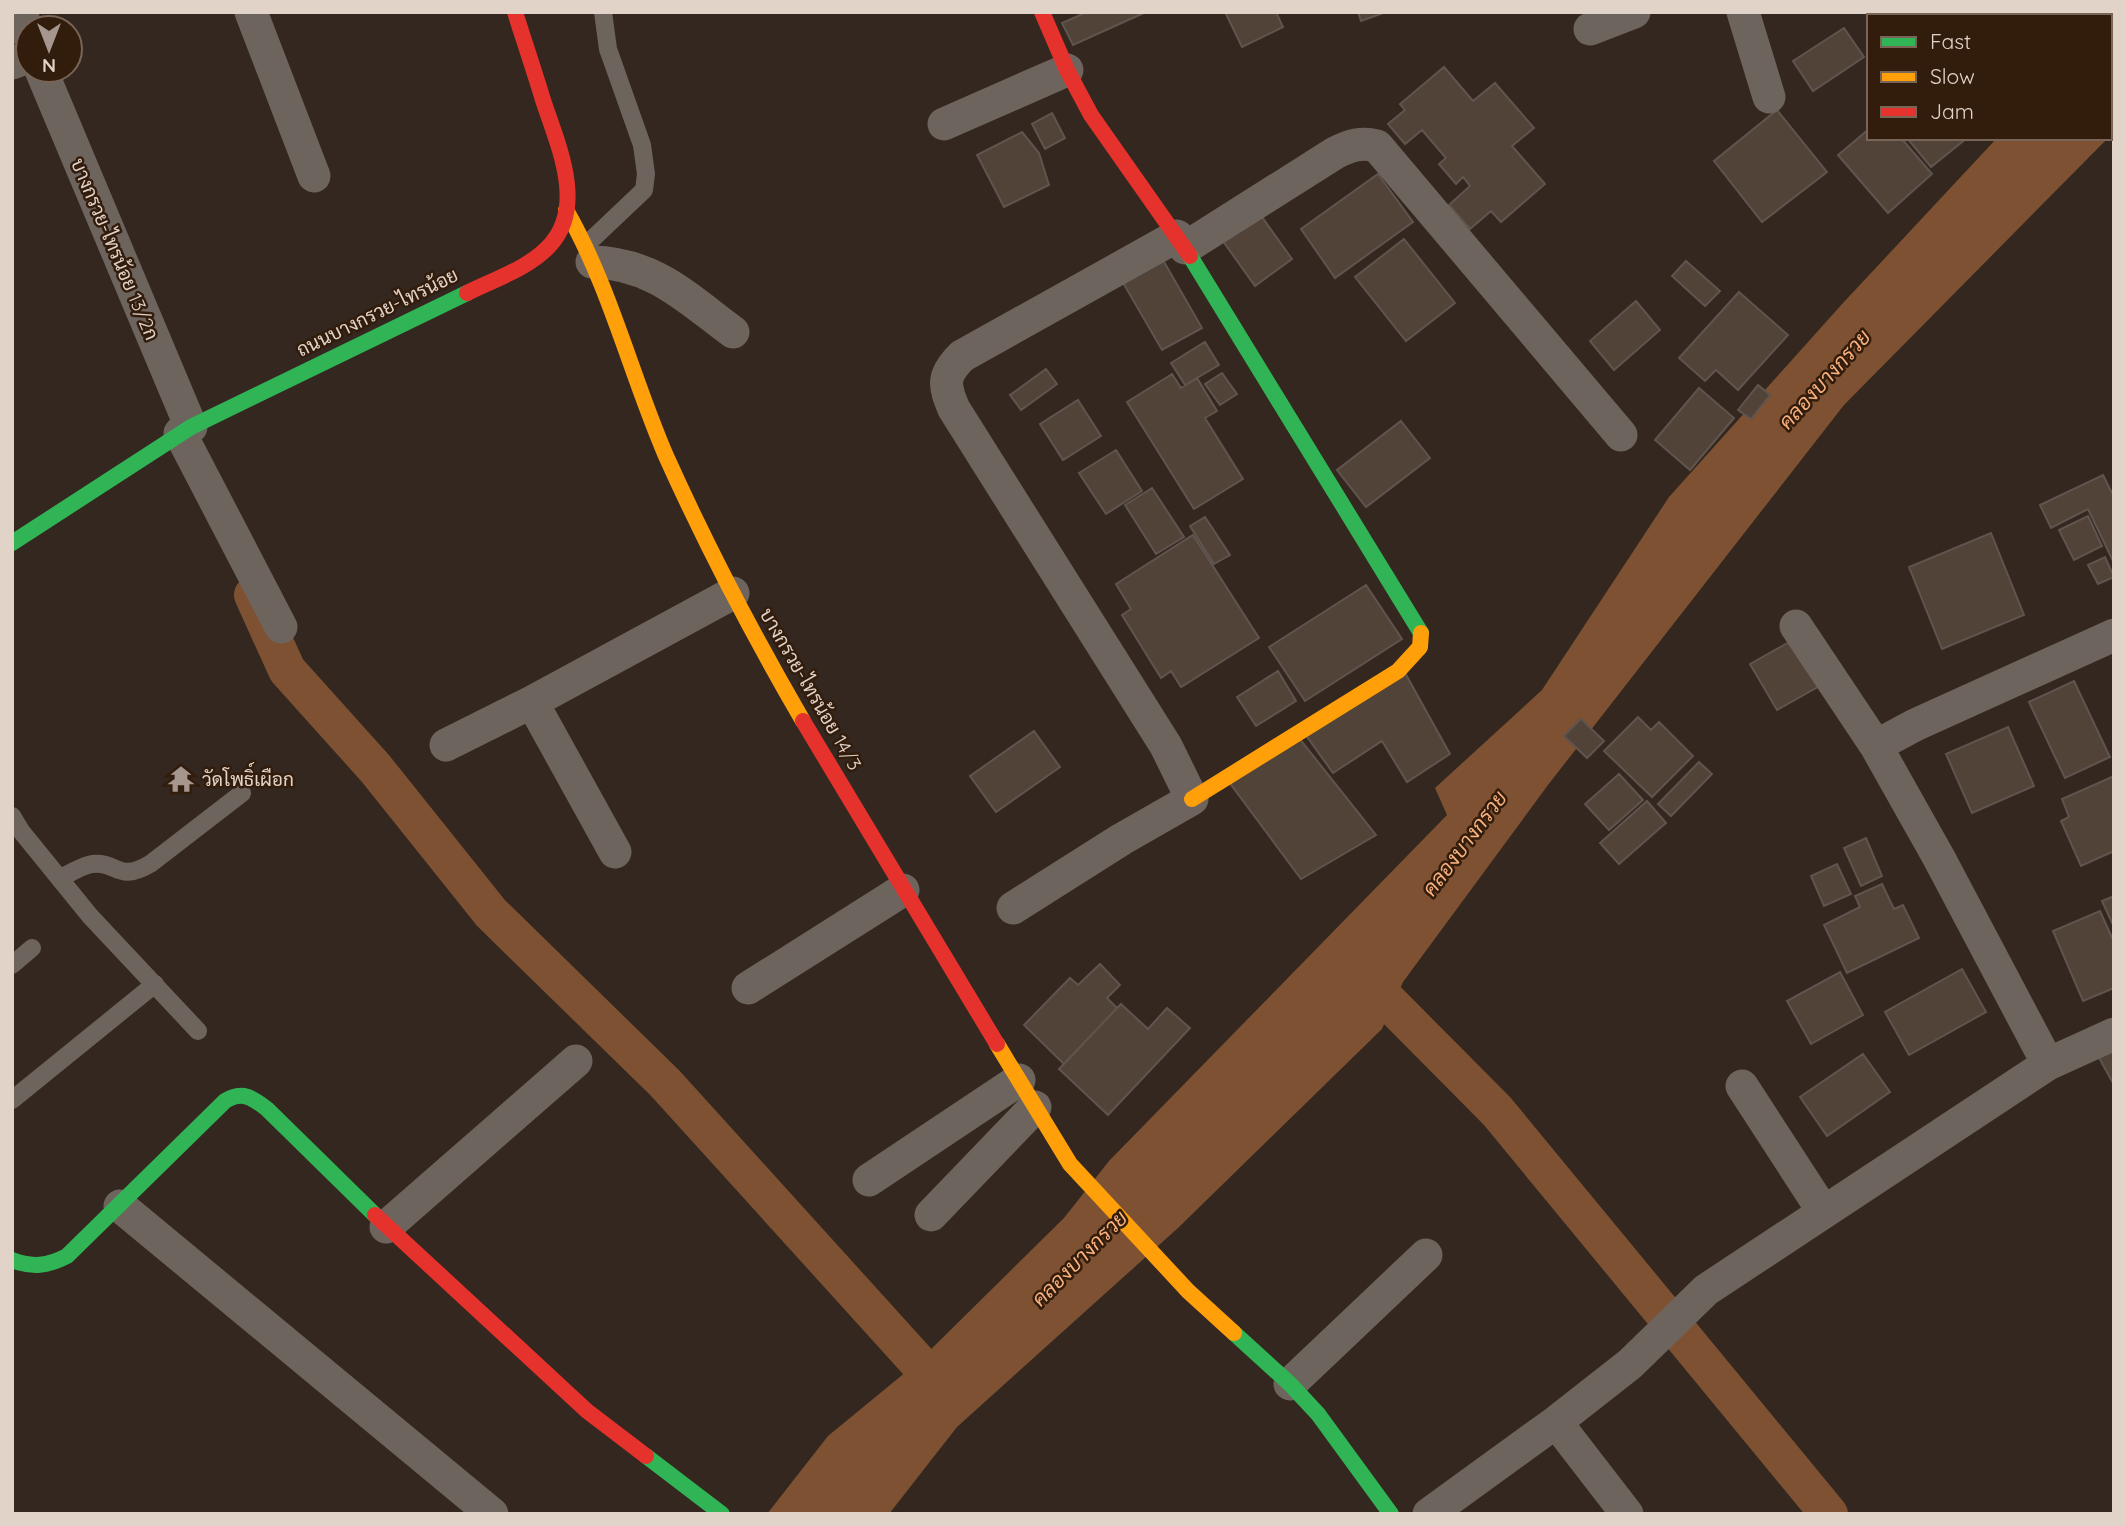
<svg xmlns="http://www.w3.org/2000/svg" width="2126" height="1526" viewBox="0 0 2126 1526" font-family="Quicksand,Sarabun,sans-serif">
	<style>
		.water { fill: #7d5132 }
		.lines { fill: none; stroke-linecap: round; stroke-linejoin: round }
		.canal { stroke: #7d5132; stroke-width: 38 }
		.building { fill: #524339; stroke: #5f554e; stroke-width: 2 }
		.lane { stroke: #6e645e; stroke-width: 18 }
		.street { stroke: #6e645e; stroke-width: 33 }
		.fast { stroke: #30b455; stroke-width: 16 }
		.slow { stroke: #ff9f0a; stroke-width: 16 }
		.jam { stroke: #e5322d; stroke-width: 16 }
		.labels { text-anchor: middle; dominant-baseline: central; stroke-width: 5; stroke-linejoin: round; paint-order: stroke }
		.street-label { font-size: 19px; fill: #e2d3c9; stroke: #321c0c }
		.poi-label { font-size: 19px; fill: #e2d3c9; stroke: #321c0c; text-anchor: start }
		.water-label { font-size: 21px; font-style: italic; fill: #f8b07d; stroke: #321c0c }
	</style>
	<rect width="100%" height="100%" fill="#34271f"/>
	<path class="water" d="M1997,138H2108L1844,405L1548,785L1403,982L1382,1029L1178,1228L957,1427L889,1514H767L828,1436L918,1362L1064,1218L1109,1161L1447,815L1435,788L1542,690L1669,497L1843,303Z"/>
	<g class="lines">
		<path class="canal" d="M253,595L287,670L375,768L491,913L665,1083L944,1391
			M1363,976L1497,1111L1829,1514"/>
	</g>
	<path class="building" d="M1087,12H1146L1073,45L1062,23Z
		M1225,12H1276L1283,27L1242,47Z
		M1358,12H1386L1361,21Z
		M1844,28L1864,57L1813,91L1793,61Z
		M1444,67L1473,101L1495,83L1534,128L1512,146L1545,184L1501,222L1491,211L1470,229L1449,205L1470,186L1463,177L1456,184L1439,164L1446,158L1422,130L1405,144L1388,124L1405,110L1400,104Z
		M1777,110L1827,172L1762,222L1714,161Z
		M1052,113L1065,138L1045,149L1032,124Z
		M1869,129V138H1901L1932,174L1888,213L1838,155Z
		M1022,132L1039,153L1049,185L1004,207L977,155Z
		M1907,138H1967L1931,167Z
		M1378,174L1413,222L1335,278L1301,229Z
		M1257,210L1292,259L1255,286L1220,237Z
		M1404,239L1455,303L1406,341L1355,277Z
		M1163,260L1202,328L1162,350L1122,281Z
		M1686,261L1720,291L1705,306L1672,276Z
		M1739,292L1788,335L1738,390L1716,370L1705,381L1679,358Z
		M1636,301L1660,330L1614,370L1590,341Z
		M1205,342L1219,365L1185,385L1171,363Z
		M1046,369L1057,384L1021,410L1010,395Z
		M1222,373L1237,394L1220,405L1205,384Z
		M1172,374L1181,388L1197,378L1217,411L1205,418L1243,479L1194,509L1127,402Z
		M1758,385L1770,395L1751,419L1738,410Z
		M1699,388L1734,418L1690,470L1655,440Z
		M1078,400L1101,436L1063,460L1040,424Z
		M1401,421L1430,458L1366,507L1337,470Z
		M1116,450L1142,491L1106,514L1079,473Z
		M2103,475L2114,497V563L2088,509L2051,528L2040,505Z
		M1152,488L1184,537L1156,554L1125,505Z
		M2088,516L2102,546L2074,560L2059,530Z
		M1205,517L1230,555L1214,564L1190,526Z
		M1991,533L2024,615L1942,649L1909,567Z
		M1193,535L1259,638L1181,687L1171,671L1161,678L1122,615L1131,609L1116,584Z
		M2105,557L2114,577L2098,584L2088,565Z
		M1366,585L1402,639L1305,701L1269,647Z
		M1791,641L1818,687L1777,710L1750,664Z
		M1278,671L1296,701L1256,726L1237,697Z
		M1404,671L1450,754L1407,782L1382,741L1333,773L1305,734Z
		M2074,681L2110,757L2065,778L2029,702Z
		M1638,717L1651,730L1659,722L1693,756L1652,797L1604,751Z
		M1581,719L1604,741L1587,758L1564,736Z
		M2008,727L2034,786L1972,813L1946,754Z
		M1034,731L1060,767L996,812L970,776Z
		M1299,738L1376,835L1301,879L1229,782Z
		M1699,762L1712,774L1671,816L1658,804Z
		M1619,774L1643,800L1609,830L1585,804Z
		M2114,776V851L2081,866L2061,821L2069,817L2062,799Z
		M1647,801L1666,823L1619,864L1600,843Z
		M1866,838L1882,876L1861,886L1844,848Z
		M1837,864L1851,894L1824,906L1811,876Z
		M1882,884L1894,909L1903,905L1919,938L1847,973L1824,925L1860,907L1855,896Z
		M2114,896V927L2102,901Z
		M2100,911L2114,942V988L2083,1001L2053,931Z
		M1100,964L1120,985L1107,998L1117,1008L1064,1064L1024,1025L1070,978L1078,985Z
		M1962,969L1986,1012L1909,1055L1885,1012Z
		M1840,972L1863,1015L1811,1044L1787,1001Z
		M1121,1004L1148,1029L1167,1008L1190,1028L1108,1115L1059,1069Z
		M2114,1048V1083H2113L2098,1056Z
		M1863,1054L1890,1092L1827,1136L1800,1097Z"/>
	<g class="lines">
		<path class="lane" d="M586,245L644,190L646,174L642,145L608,49L603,12
			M12,816L21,831L90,916L198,1031
			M61,878C70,873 81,866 92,864C118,861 117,883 150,864L242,793
			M12,965L32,948
			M12,1100L155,984"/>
		<path class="street" d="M21,12L28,34
			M251,12L314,176
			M1743,12L1769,97
			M1590,29L1634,12
			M12,63L28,57
			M41,70L191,427
			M944,124L1067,70
			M1185,248L1335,153C1351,145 1361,142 1377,146L1621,435
			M592,262C653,263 687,298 733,332
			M180,433L281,627
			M1796,626L1876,746
			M532,702L615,852
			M446,745L532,702L733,593
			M1013,908L1122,839L1192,799L1166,746L954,409C943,384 943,375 962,356L1177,236
			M748,988L903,890
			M2048,1064L1939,858L1876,746L1915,725L2114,635
			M1742,1086L1823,1211
			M869,1180L1019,1080
			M120,1206L492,1514
			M931,1215L1035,1107
			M386,1227L576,1061
			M1290,1384L1426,1255
			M1556,1422L1627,1514
			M1429,1514L1556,1422L1630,1364L1706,1290L2048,1064L2114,1034"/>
		<path class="fast" d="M1190,256L1421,633
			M12,543L191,427L467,293
			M12,1260C32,1268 48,1266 67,1256L225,1101C242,1090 253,1098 267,1109L375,1215
			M1234,1333L1290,1384L1318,1414L1391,1514
			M646,1456L722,1514"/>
		<path class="slow" d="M566,210C610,287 631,375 666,456C707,547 753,635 803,721
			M1192,799L1398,671L1420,647L1421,633
			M997,1044L1070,1164L1188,1291L1234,1333"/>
		<path class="jam" d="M1042,12L1067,70L1091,115L1190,256
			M467,293C495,279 530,268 551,244C586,204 557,143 543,100C534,70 524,41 515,12
			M803,721L997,1044
			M375,1215L587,1411L646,1456"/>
	</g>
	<defs>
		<symbol id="temple-bare" viewBox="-9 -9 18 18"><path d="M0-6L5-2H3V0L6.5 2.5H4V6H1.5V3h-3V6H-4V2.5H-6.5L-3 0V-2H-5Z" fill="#a5978e" stroke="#321c0c" stroke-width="2.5" paint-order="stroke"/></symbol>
	</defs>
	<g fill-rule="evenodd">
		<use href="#temple-bare" x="162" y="760" width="38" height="38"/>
	</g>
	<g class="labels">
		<g class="street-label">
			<text transform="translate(115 249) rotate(67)">บางกรวย-ไทรน้อย 13/2ก</text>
			<text transform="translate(377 312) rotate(-26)">ถนนบางกรวย-ไทรน้อย</text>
			<text transform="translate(811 689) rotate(60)">บางกรวย-ไทรน้อย 14/3</text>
		</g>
		<g class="poi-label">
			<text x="202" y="779">วัดโพธิ์เผือก</text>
		</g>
		<g class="water-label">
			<text transform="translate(1824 379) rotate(-48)">คลองบางกรวย</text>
			<text transform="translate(1464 843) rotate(-53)">คลองบางกรวย</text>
			<text transform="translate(1079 1258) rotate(-45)">คลองบางกรวย</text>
		</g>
	</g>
	<rect width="2126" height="1526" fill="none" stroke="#e2d3c9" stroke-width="28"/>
	<rect x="1867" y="14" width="245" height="126" fill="#321c0c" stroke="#786558" stroke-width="2"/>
	<rect x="1881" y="37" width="35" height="10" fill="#30b455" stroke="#786558" stroke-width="2"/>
	<text x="1930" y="49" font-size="21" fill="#e2d3c9">Fast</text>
	<rect x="1881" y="72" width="35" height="10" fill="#ff9f0a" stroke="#786558" stroke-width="2"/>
	<text x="1930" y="84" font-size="21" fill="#e2d3c9">Slow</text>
	<rect x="1881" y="107" width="35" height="10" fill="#e5322d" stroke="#786558" stroke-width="2"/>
	<text x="1930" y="119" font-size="21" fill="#e2d3c9">Jam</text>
	<g transform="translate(49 49) rotate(180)"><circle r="33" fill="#321c0c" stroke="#786558" stroke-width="2"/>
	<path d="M0-5L12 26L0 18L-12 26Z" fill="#a5978e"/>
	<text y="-10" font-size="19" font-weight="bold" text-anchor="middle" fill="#e2d3c9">N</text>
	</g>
</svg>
